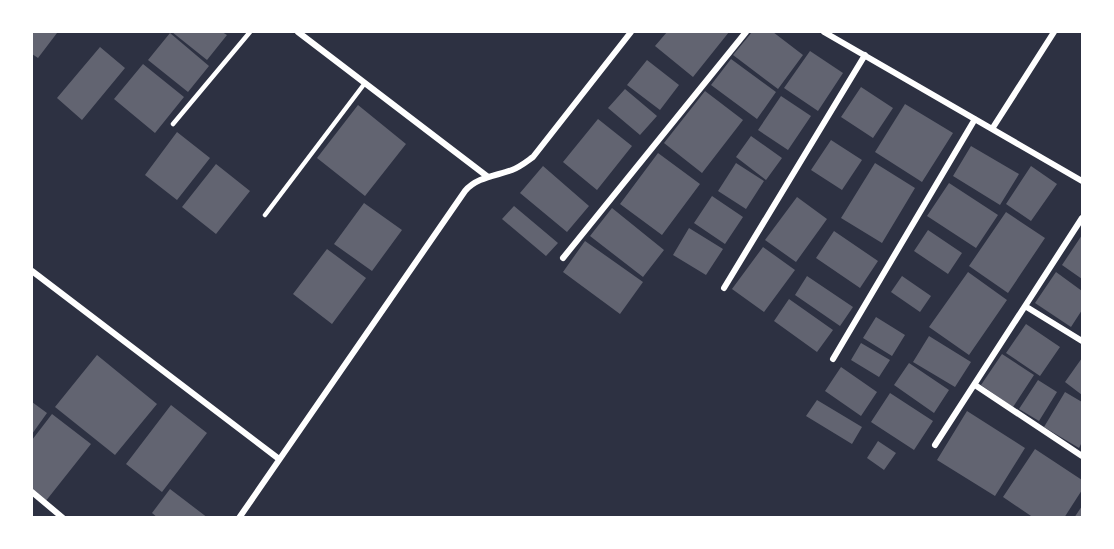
<svg xmlns="http://www.w3.org/2000/svg" width="1114" height="549" viewBox="0 0 1114 549" font-family="Raleway,sans-serif">
	<style>
		.building { fill: #626471 }
		.lines { fill: none; stroke-linecap: round; stroke-linejoin: round }
		.service { stroke: #fff; stroke-width: 4.5 }
		.minor { stroke: #fff; stroke-width: 6 }
	</style>
	<rect width="100%" height="100%" fill="#2d3142"/>
	<path class="building" d="M32,32H55L57,33L38,58L32,54Z
		M172,32H222L227,35L207,60Z
		M667,32H729L693,77L655,46Z
		M752,32H773L803,55L778,89L733,55Z
		M170,33L209,66L188,92L148,60Z
		M100,47L125,68L82,120L57,98Z
		M810,51L843,73L818,111L784,88Z
		M731,59L776,92L757,119L711,85Z
		M647,60L679,85L660,110L627,85Z
		M143,64L184,97L155,133L114,99Z
		M861,87L893,108L873,138L841,117Z
		M625,89L657,116L640,135L608,108Z
		M705,91L743,120L702,173L664,143Z
		M781,96L811,116L788,150L758,130Z
		M905,104L953,133L922,182L875,152Z
		M358,105L406,144L365,196L317,158Z
		M598,119L632,146L597,190L563,162Z
		M177,132L210,158L177,200L145,175Z
		M751,136L782,158L766,180L736,157Z
		M831,140L862,160L842,190L811,170Z
		M971,146L1019,174L1000,205L953,176Z
		M658,153L700,184L662,235L620,204Z
		M736,163L764,181L746,209L718,191Z
		M875,163L915,188L882,243L841,218Z
		M216,164L250,191L216,234L182,207Z
		M543,166L589,206L567,232L520,193Z
		M1031,166L1057,184L1031,221L1006,204Z
		M949,183L998,215L976,248L927,216Z
		M712,196L743,217L725,244L694,223Z
		M797,197L827,219L796,262L765,240Z
		M364,203L402,230L372,271L334,244Z
		M514,206L558,243L546,256L502,219Z
		M612,208L664,250L643,277L590,236Z
		M1006,212L1045,238L1008,293L969,266Z
		M689,228L723,249L706,275L673,255Z
		M928,230L962,253L948,274L914,251Z
		M834,231L878,261L860,288L816,258Z
		M1082,235V279L1062,265Z
		M585,241L643,282L620,314L563,272Z
		M763,247L795,270L764,312L732,289Z
		M327,249L366,278L332,324L293,294Z
		M968,272L1007,300L969,355L929,327Z
		M1056,272L1082,291V310L1071,327L1035,303Z
		M807,276L853,307L840,326L795,295Z
		M902,276L931,296L920,312L891,292Z
		M789,299L833,330L817,352L774,321Z
		M876,317L905,335L892,356L863,338Z
		M1026,324L1060,347L1040,376L1006,353Z
		M929,336L971,362L955,387L913,362Z
		M861,343L890,360L879,377L851,360Z
		M1002,354L1034,375L1013,407L981,385Z
		M97,355L157,404L115,455L55,407Z
		M1082,358V395L1065,382Z
		M909,363L949,390L934,413L894,385Z
		M841,367L877,392L861,416L825,391Z
		M1038,380L1057,392L1039,421L1019,409Z
		M1065,392L1082,402V442L1079,448L1044,427Z
		M890,393L933,421L914,450L871,422Z
		M817,400L862,427L852,444L806,416Z
		M32,402L47,413L32,434Z
		M171,405L207,433L162,492L126,464Z
		M967,411L1025,448L995,496L937,460Z
		M52,414L91,444L45,502L32,492V440Z
		M878,441L896,453L884,470L867,458Z
		M1035,449L1082,480V490L1064,518H1034L1003,497Z
		M170,489L208,518H158L152,513Z
		M1082,506V518H1074Z"/>
	<g class="lines">
		<path class="service" d="M173,124L250,32
			M265,215L365,83"/>
		<path class="minor" d="M298,32L488,177
			M824,32L1082,181
			M992,129L1054,32
			M563,258L746,32
			M32,271L279,459
			M724,288L865,55
			M1025,306L1082,341
			M833,359L975,119
			M975,385L1082,456
			M935,445L1082,218
			M32,492L63,518
			M239,518L465,191C477,177 496,176 512,170C520,167 526,162 533,157L631,32"/>
	</g>
	<rect width="1114" height="549" fill="none" stroke="#ffffff" stroke-width="66"/>
</svg>
